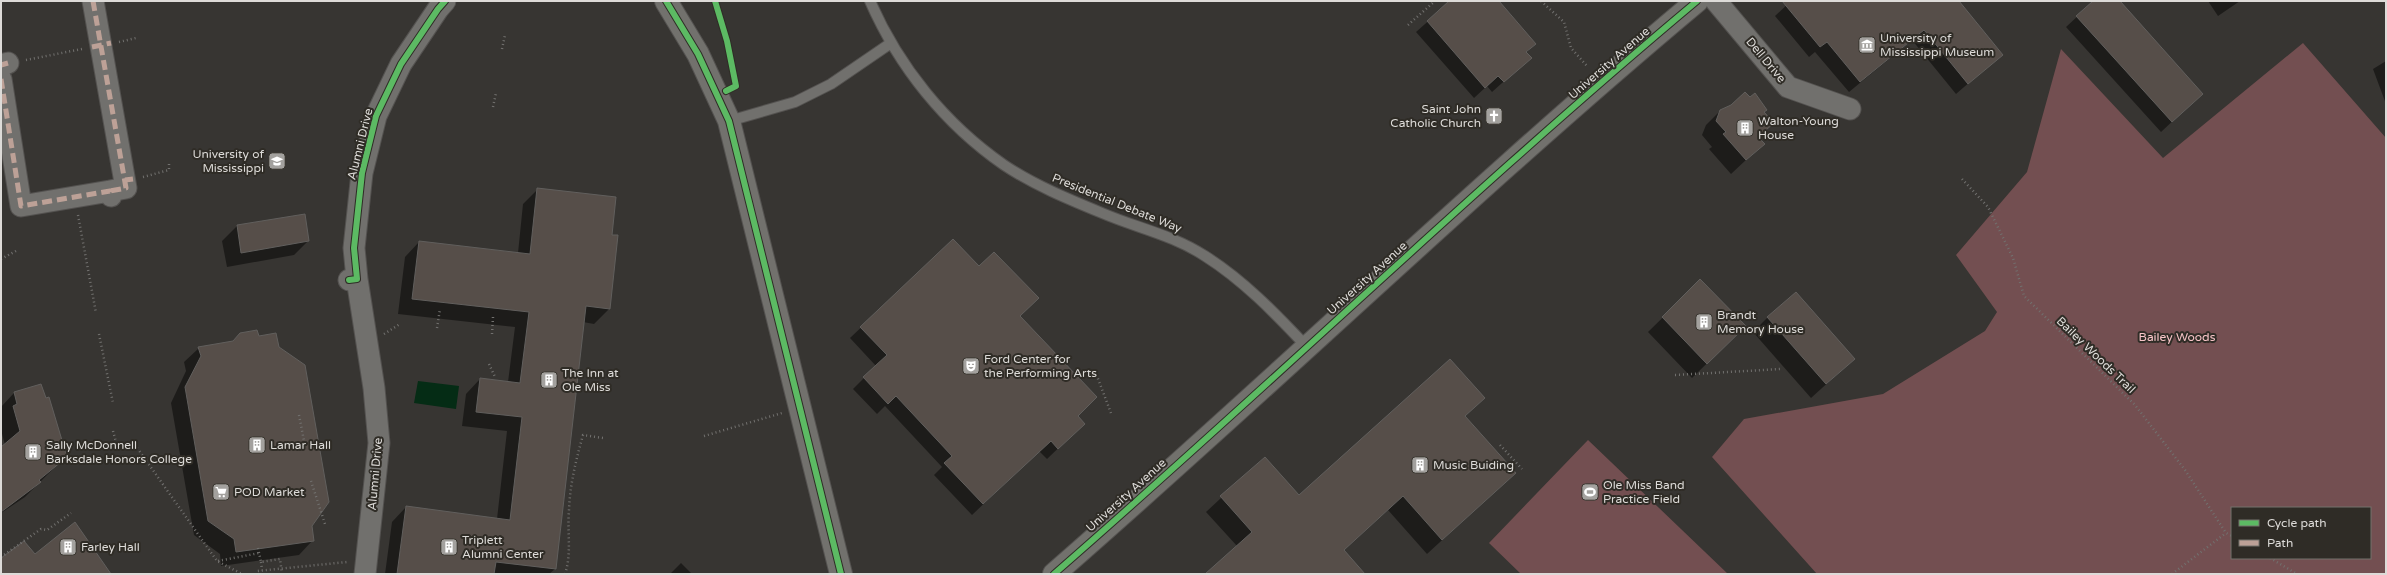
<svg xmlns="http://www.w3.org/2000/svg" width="2387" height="575" viewBox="0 0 2387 575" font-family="'Varela Round',sans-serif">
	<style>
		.green { fill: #734f51; fill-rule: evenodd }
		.water { fill: #052c15 }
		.shadow { fill: #0007 }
		.building { fill: #564e49; stroke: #615f5d }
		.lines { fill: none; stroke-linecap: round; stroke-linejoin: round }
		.lane-casing { stroke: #545250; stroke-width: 12 }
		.street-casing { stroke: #545250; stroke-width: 23 }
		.secondary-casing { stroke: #545250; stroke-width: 24 }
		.path { stroke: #72716f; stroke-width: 2.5; stroke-dasharray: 1 3; stroke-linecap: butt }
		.lane { stroke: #71706d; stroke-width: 10 }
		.street { stroke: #71706d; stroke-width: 21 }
		.secondary { stroke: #72716d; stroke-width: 22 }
		.quiet { stroke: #bda197; stroke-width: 5; stroke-dasharray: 10 5; stroke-linecap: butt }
		.cycleway-casing { stroke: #2f2c26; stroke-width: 8 }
		.cycleway { stroke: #5cba63; stroke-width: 6 }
		.labels { text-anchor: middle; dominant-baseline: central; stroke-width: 4; stroke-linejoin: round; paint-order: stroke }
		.poi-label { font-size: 12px; fill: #dddbd8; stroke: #2f2c26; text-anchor: start }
		.street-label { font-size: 12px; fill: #dddbd8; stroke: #2f2c26 }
		.park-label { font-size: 12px; fill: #f8c5c8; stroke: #2f2c26 }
	</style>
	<rect width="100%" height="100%" fill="#373532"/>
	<path class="green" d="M2303,43L2386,138V574H1817L1712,457L1744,419L1883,394L1985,331L1997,312L1956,255L2027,172L2061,49L2163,158ZM2232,508H2370V558H2232Z
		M1588,440L1728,574H1521L1489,543Z"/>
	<path class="water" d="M418,381L459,386L456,409L414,403Z"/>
	<path class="shadow" d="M1451,1H1498L1535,44L1526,53L1530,58L1492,92L1487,86L1474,98L1416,32Z
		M1791,1H1958L2002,54L1956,94L1912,40L1849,92L1815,52L1809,57L1775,16Z
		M2094,1H2118L2191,104L2161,132L2066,27Z
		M2208,1H2240L2218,16Z
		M2386,61V104L2373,69Z
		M1721,110L1763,112L1773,123L1758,138L1763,144L1731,174L1709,149L1712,147L1702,135L1706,125Z
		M538,189L610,235L617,236L609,309L594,324L583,322L555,569L549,574H385L392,522L406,507L497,519L507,431L462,426L466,394L480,379L508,382L515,327L398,314L405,257L419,242L518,253L523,204Z
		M304,215L308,241L294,255L227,267L222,241L237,226Z
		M953,240L1019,316L1077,416L1073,434L1047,459L1039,451L972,515L934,475L942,467L885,406L877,414L853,389L876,366L850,338Z
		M1700,281L1745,326L1692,378L1648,332Z
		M1768,317L1854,359L1811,398L1753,332Z
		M240,334L311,525L313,540L299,555L221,566L220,554L194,535L171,403L186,371L184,362L199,348L232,342Z
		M14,393L66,456L25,497L1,513V448L5,445L1,430V407Z
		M1464,417L1515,473L1427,554L1388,510L1343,550L1364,574H1207L1237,546L1206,512L1264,458L1299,497Z
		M681,563L692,574H670Z"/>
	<path class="building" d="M1449,1H1499L1536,44L1526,52L1532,58L1504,82L1498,76L1485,88L1427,21Z
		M1782,1H1959L2003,55L1968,84L1924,30L1860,82L1827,42L1820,47Z
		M2093,1H2120L2203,94L2172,122L2076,16Z
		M1745,92L1750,97L1755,93L1767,110L1764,112L1774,123L1758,137L1765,144L1746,160L1723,134L1726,132L1716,121L1720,110L1731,105Z
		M537,188L616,197L612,235H618L610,309L586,306L556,569L496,562L494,574H397L406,506L510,520L522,417L476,412L480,378L520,383L529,312L412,299L419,241L530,254Z
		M305,214L309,241L241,253L237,225Z
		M953,239L979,266L994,252L1039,298L1020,316L1097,397L1078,416L1085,424L1058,449L1051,441L983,504L944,463L952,456L896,396L888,404L863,377L887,355L860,327Z
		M1700,279L1746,326L1707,364L1662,317Z
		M1796,292L1855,359L1826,384L1767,317Z
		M257,330L259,336L276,333L279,347L305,365L329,502L312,526L314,541L236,552L234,539L208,521L185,387L201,356L198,347L233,341L240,333Z
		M1450,359L1485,398L1465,416L1516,473L1442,540L1403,496L1344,550L1365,574H1205L1252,532L1220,496L1265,457L1299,495Z
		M41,384L46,398L49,397L67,457L39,480L41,482L1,512V447L20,431L13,406L17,404L14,392Z
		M75,522L111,574H1V558L24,541L35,554Z"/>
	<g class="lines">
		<defs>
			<path id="lane" d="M870,1C899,67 945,124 1004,165C1034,185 1068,199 1102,213C1137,228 1173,235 1205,256C1243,280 1275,313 1306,346
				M729,121L795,102L831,84L891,43"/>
			<path id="street" d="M93,1L126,188L110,191
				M1716,1L1788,87L1850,109
				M1,65L8,63
				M1,79L21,206L110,191L111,196
				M357,279L374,388L379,443L365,574
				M349,280L357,279L354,248L362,173L376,116L401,64L438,9L445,1"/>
			<path id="secondary" d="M666,1L698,54L729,121L841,574
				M1054,574C1270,386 1477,185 1697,1"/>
		</defs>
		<use href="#lane" class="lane-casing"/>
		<use href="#street" class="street-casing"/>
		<use href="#secondary" class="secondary-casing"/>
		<path class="path" d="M1541,1L1564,22L1571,48L1587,66
			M1408,25L1435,1
			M119,42L136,38
			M502,49L505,35
			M26,60L82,49
			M493,107L496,93
			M143,177L169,170V162
			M1962,179L1988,207L2013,258L2024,296L2135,405L2185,470L2226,533L2232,536
			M78,215L96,313
			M1,259L16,251
			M437,328L440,309
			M99,334L113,403
			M384,334L400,324
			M492,334L493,317
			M489,364L495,377
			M1095,371L1111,413
			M1675,375L1781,369
			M299,415L305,446
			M113,431L116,442L121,448L134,446L138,449L217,561L242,574
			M704,436L782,413
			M1500,445L1522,469
			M311,481L325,524
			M258,548L261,562L280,559L282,574
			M1,557L41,529L47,530L71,513
			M2270,558L2297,574
			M218,561L259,553
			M261,562L262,570
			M258,574L257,571L347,562
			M565,574C572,553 567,532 569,510C570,484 576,460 583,435L603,438
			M2172,574L2226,533"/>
		<use href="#lane" class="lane"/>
		<use href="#street" class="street"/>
		<use href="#secondary" class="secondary"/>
		<path class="quiet" d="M93,1L126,188L110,191
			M92,47L111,43
			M1,65L8,63
			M1,79L21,206L110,191L111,196
			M125,180L133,179"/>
		<defs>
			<path id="cycleway" d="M666,1L698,54L729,121L841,574
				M715,1L727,41L736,86L726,91
				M349,280L357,279L354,248L362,173L376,116L401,64L438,9L445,1
				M1054,574C1270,386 1477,185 1697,1"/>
		</defs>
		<use href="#cycleway" class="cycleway-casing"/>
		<use href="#cycleway" class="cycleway"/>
	</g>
	<defs>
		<symbol id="museum-square" viewBox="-11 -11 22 22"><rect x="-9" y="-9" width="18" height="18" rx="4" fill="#a3a19e" stroke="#2f2c26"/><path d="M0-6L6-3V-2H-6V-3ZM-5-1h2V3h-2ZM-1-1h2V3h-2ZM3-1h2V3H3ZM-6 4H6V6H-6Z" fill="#fff"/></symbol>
		<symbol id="church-square" viewBox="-11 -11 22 22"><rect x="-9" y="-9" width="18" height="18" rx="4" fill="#a3a19e" stroke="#2f2c26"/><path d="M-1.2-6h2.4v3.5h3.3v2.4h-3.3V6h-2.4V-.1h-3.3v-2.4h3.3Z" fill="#fff"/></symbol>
		<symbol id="building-square" viewBox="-11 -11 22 22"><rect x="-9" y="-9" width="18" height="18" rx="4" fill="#a3a19e" stroke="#2f2c26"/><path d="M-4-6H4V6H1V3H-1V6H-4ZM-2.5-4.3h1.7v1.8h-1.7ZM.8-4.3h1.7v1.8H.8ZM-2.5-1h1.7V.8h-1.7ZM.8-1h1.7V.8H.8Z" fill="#fff"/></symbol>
		<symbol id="university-square" viewBox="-11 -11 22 22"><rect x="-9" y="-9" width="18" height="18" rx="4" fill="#a3a19e" stroke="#2f2c26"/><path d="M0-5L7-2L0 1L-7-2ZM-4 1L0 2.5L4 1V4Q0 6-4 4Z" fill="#fff"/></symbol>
		<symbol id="theatre-square" viewBox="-11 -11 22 22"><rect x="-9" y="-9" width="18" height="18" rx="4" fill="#a3a19e" stroke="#2f2c26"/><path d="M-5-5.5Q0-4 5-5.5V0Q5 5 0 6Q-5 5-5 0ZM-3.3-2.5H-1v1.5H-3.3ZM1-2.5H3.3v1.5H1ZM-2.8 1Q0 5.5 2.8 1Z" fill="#fff"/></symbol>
		<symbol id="supermarket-square" viewBox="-11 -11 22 22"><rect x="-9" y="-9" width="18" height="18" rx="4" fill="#a3a19e" stroke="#2f2c26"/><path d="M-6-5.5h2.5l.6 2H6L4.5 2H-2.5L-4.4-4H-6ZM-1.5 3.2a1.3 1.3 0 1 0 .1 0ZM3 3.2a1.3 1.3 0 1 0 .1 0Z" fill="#fff"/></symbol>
		<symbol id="stadium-square" viewBox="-11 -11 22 22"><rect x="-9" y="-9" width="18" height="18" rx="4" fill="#a3a19e" stroke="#2f2c26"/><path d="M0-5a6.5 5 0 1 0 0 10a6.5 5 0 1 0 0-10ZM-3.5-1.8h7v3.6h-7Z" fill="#fff"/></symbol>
	</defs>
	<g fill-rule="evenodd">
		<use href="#museum-square" x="1857" y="35" width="20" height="20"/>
		<use href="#church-square" x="1484" y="106" width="20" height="20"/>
		<use href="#building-square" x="1735" y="118" width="20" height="20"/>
		<use href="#university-square" x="267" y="151" width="20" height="20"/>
		<use href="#building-square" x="1694" y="312" width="20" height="20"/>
		<use href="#theatre-square" x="961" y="356" width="20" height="20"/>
		<use href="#building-square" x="539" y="370" width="20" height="20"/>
		<use href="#building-square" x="247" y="435" width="20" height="20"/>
		<use href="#building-square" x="23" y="442" width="20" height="20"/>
		<use href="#building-square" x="1410" y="455" width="20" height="20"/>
		<use href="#supermarket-square" x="211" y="482" width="20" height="20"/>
		<use href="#stadium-square" x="1580" y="482" width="20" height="20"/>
		<use href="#building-square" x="58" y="537" width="20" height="20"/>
		<use href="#building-square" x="439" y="537" width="20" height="20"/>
	</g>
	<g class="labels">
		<g class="poi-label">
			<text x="1880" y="38">University of<tspan x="1880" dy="14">Mississippi Museum</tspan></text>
			<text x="1481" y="109" text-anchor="end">Saint John<tspan x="1481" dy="14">Catholic Church</tspan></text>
			<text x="1758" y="121">Walton-Young<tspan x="1758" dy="14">House</tspan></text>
			<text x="264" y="154" text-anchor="end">University of<tspan x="264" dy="14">Mississippi</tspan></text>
			<text x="1717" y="315">Brandt<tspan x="1717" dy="14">Memory House</tspan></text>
			<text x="984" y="359">Ford Center for<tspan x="984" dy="14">the Performing Arts</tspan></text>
			<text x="562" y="373">The Inn at<tspan x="562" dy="14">Ole Miss</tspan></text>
			<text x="46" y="445">Sally McDonnell<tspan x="46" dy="14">Barksdale Honors College</tspan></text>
			<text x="270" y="445">Lamar Hall</text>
			<text x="1433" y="465">Music Buiding</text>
			<text x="1603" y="485">Ole Miss Band<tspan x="1603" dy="14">Practice Field</tspan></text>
			<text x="234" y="492">POD Market</text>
			<text x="462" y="540">Triplett<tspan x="462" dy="14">Alumni Center</tspan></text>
			<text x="81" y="547">Farley Hall</text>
		</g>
		<g class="street-label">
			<text transform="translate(1766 60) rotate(50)">Dell Drive</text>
			<text transform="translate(1609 63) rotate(-41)">University Avenue</text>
			<text transform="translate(360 144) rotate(-76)">Alumni Drive</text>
			<text transform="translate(1117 203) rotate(22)">Presidential Debate Way</text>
			<text transform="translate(1367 278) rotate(-42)">University Avenue</text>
			<text transform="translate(2096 355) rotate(44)">Bailey Woods Trail</text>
			<text transform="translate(375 474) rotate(-85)">Alumni Drive</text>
			<text transform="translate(1126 495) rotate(-42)">University Avenue</text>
		</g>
		<g class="park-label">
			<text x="2177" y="337">Bailey Woods</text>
		</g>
	</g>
	<rect width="2387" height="575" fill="none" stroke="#dddbd8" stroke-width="4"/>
	<rect x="2231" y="507" width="140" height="52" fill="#2f2c26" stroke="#75726d"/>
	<rect x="2239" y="520" width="20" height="6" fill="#5cba63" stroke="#75726d"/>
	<text x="2267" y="527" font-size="12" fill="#dddbd8">Cycle path</text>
	<rect x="2239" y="540" width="20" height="6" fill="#bda197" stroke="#75726d"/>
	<text x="2267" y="547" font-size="12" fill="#dddbd8">Path</text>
</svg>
